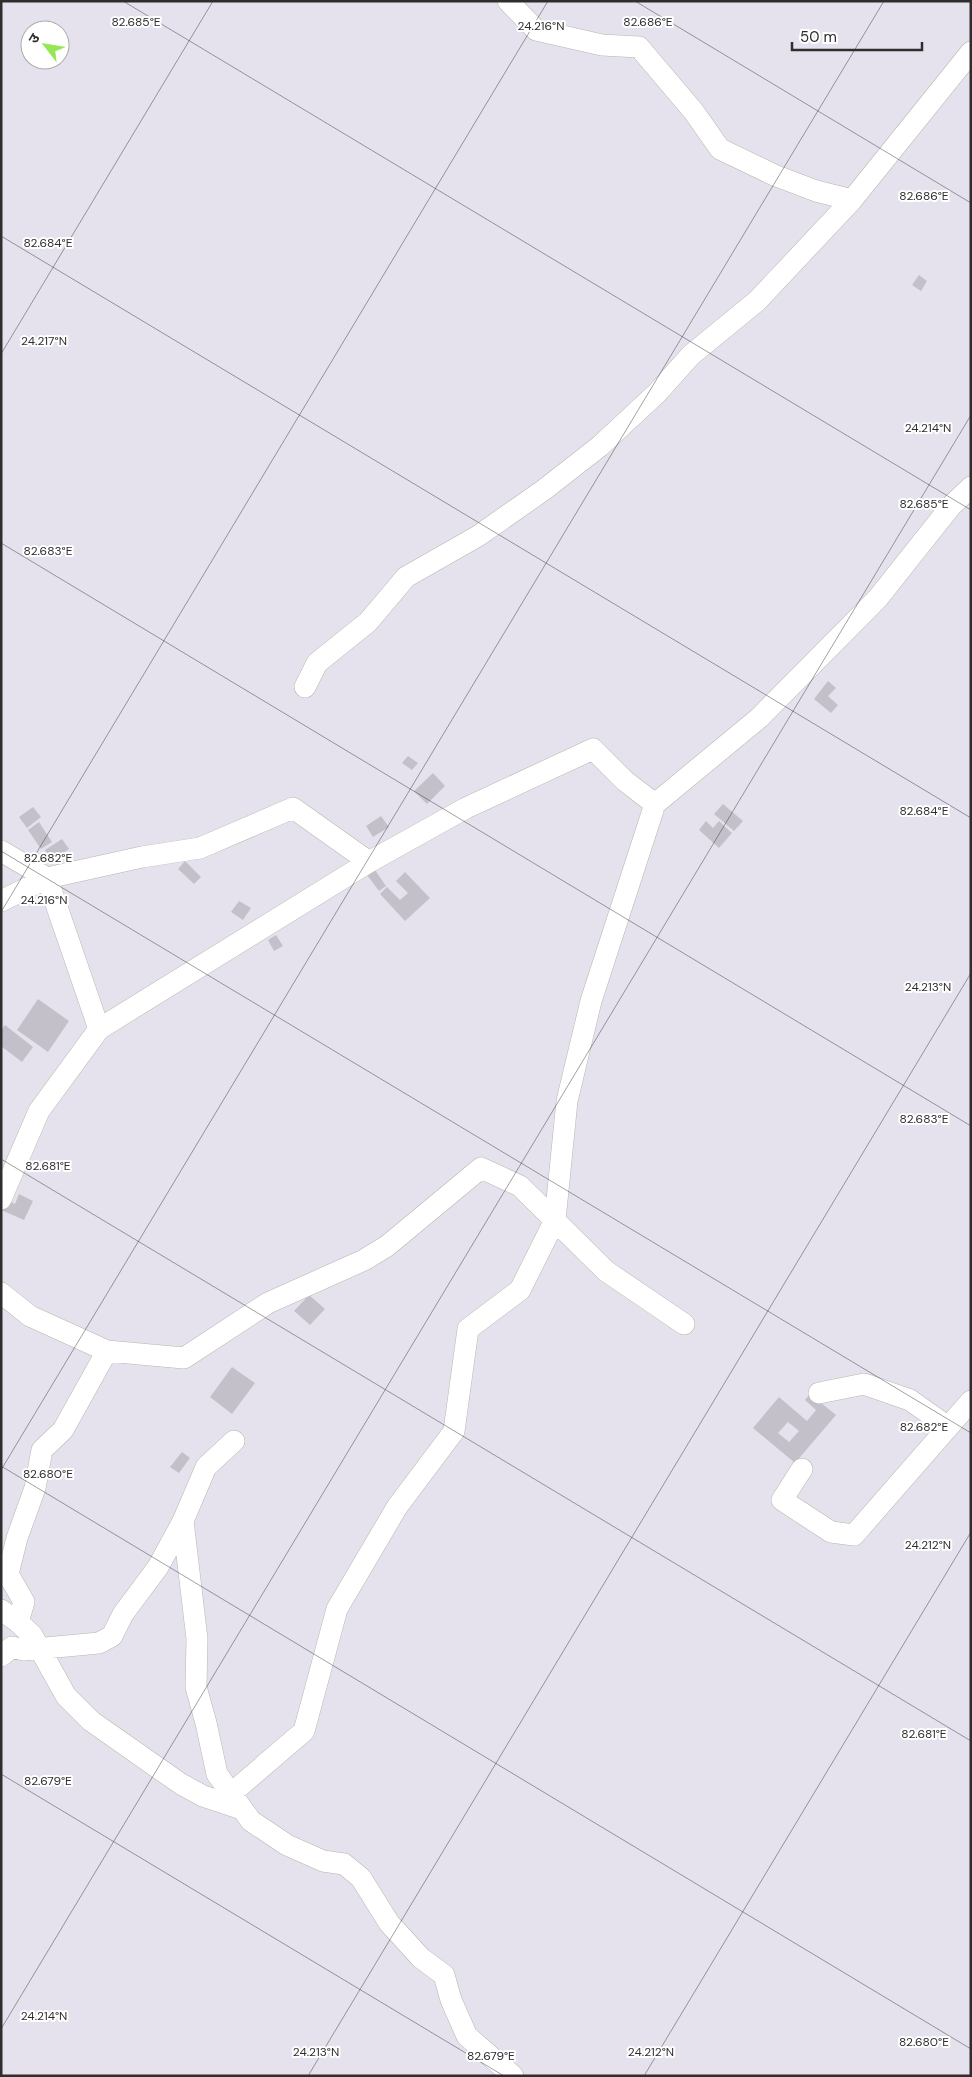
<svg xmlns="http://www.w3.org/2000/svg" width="972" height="2077" viewBox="0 0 972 2077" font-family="'DM Sans','Noto Sans Devanagari',sans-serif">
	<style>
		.building { fill: #c4c0ca; fill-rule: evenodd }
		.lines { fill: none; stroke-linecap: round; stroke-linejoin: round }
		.minor-casing { stroke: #b3b8ae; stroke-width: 22 }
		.minor { stroke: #fff; stroke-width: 21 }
		.ticks { fill: none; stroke: #2e2e2e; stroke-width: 1; stroke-opacity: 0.45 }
		.ticks-label { font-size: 12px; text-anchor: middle; fill: #2e2e2e; stroke: #fff; stroke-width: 4; stroke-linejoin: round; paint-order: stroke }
	</style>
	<rect width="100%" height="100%" fill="#e6e2ed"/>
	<path class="building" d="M919,275L927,281L921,291L912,285Z
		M828,681L836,688L828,696L838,705L831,713L814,699Z
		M408,756L418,763L412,770L402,763Z
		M433,773L445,786L427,804L414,791Z
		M723,804L743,821L734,831L714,814Z
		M33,807L41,817L27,828L19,817Z
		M381,816L389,827L373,837L366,826Z
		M706,821L713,828L719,821L732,833L719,848L699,830Z
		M39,822L52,842L41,849L28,830Z
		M62,839L69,849L52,861L45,850Z
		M185,861L201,877L194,884L178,869Z
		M375,870L386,886L379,891L367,875Z
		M405,872L430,898L405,921L380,894L387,887L400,900L408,893L396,881Z
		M239,901L251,908L243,920L231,912Z
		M276,935L283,946L274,951L268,940Z
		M38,999L69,1021L48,1052L17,1030Z
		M5,1025L33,1047L22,1062L1,1046V1030Z
		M19,1194L33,1201L24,1220L1,1210L3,1198L15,1204Z
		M309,1295L325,1309L310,1325L294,1311Z
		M232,1367L255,1383L232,1414L210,1397Z
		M810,1394L836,1415L795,1463L753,1428L779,1397L807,1421L816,1410L805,1400ZM788,1422L799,1431L789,1442L778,1433Z
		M182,1452L190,1458L179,1473L170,1467Z"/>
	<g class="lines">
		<defs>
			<path id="minor" d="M508,1L536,30L602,45L639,47L694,112L720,149L774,175L816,191L852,200
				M305,687L317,663L368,622L406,577L478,536L545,489L600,446L657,393L691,355L757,301L852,200L971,52
				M1,851L47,878L142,857L200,848L293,808L369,862L466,808L593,749L625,781L655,804L759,718L878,598L951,506L971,487
				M1,901L47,878L99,1029L39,1111L1,1199
				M99,1029L369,862
				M1,1293L30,1316L107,1351L184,1358L268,1303L364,1260L387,1246L481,1168L520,1186L606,1271L684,1324
				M107,1351L63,1430L42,1450L35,1488L17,1538L8,1574L24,1602L18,1622L32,1635L66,1696L91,1721L181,1784L203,1796L242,1809
				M819,1393L864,1384L910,1400L948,1427
				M234,1441L206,1467L183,1521L197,1639L196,1687L206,1723L217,1774L251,1821L287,1845L323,1861L344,1864L361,1878L389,1923L421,1958L444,1975L451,2000L467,2036L513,2076
				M802,1469L782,1500L831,1532L854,1535L971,1401
				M1,1610L18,1622
				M1,1656L12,1647L24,1650L99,1643L112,1636L123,1614L158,1567L183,1521
				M240,1786L304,1731L337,1609L397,1507L454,1431L468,1329L520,1290L555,1220L567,1101L591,1001L655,804"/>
		</defs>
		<use href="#minor" class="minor-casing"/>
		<use href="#minor" class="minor"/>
	</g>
	<path class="ticks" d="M123,1L971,510M635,1L971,203M1,236L971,818M1,354L213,1M1,543L971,1126M1,851L971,1433M1,912L548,1M1,1159L971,1741M1,1466L971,2049M1,1470L884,1M1,1774L504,2076M1,2029L971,415M308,2076L971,973M644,2076L971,1532"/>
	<g class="ticks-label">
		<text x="136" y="26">82.685°E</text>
		<text x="648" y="26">82.686°E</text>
		<text x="541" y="30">24.216°N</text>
		<text x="924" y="200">82.686°E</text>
		<text x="48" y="247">82.684°E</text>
		<text x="44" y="345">24.217°N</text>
		<text x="928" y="432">24.214°N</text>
		<text x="924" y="508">82.685°E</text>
		<text x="48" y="555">82.683°E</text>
		<text x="924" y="815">82.684°E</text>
		<text x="48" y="862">82.682°E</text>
		<text x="44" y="904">24.216°N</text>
		<text x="928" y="991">24.213°N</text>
		<text x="924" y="1123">82.683°E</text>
		<text x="48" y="1170">82.681°E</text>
		<text x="924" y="1431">82.682°E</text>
		<text x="48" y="1478">82.680°E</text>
		<text x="928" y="1549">24.212°N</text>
		<text x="924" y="1738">82.681°E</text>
		<text x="48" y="1785">82.679°E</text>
		<text x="44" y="2020">24.214°N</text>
		<text x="924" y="2046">82.680°E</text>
		<text x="316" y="2056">24.213°N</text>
		<text x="651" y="2056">24.212°N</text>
		<text x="491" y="2060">82.679°E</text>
	</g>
	<rect width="972" height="2077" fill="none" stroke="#2e2e2e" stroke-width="5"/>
	<g transform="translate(45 45) rotate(301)"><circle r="24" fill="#ffffff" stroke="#ababab"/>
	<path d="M0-4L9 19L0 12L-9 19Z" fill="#95e756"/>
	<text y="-8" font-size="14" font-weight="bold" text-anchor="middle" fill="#2e2e2e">उ</text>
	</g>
	<path d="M792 42v8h130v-8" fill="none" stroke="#2e2e2e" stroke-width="2.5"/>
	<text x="800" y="42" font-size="15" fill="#2e2e2e" stroke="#ffffff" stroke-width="4" paint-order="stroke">50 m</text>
</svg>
